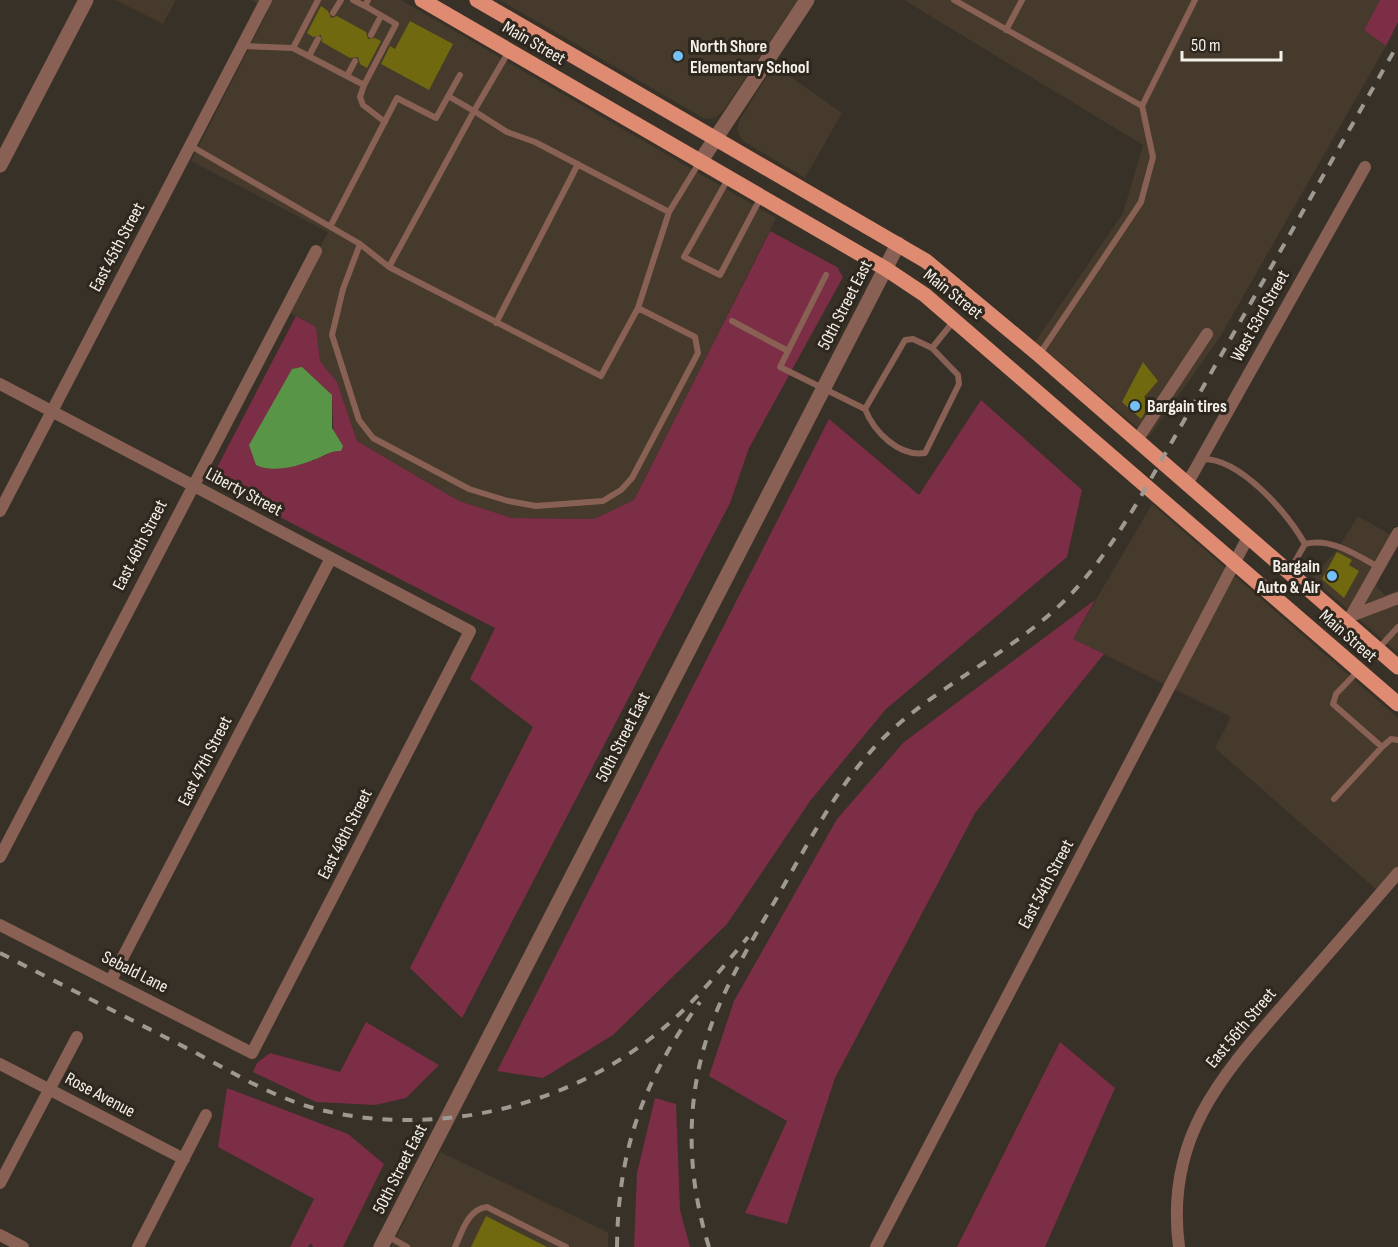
<svg xmlns="http://www.w3.org/2000/svg" width="1398" height="1247" viewBox="0 0 1398 1247" font-family="'Sofia Sans Condensed',sans-serif">
	<style>
		.built { fill: #453a2c }
		.green { fill: #7b2e46; fill-rule: evenodd }
		.water { fill: #599546 }
		.building { fill: #706910 }
		.lines { fill: none; stroke-linecap: round; stroke-linejoin: round }
		.service { stroke: #896054; stroke-width: 6 }
		.minor { stroke: #896054; stroke-width: 12 }
		.tertiary { stroke: #896054; stroke-width: 15 }
		.primary { stroke: #df8b72; stroke-width: 15 }
		.rail { stroke: #9e9991; stroke-width: 4; stroke-dasharray: 10 10; stroke-linecap: butt }
		.poi-dot { fill: #73c1f5; stroke: #2e271e; stroke-width: 2 }
		.labels { text-anchor: middle; dominant-baseline: central; stroke-width: 6; stroke-linejoin: round; paint-order: stroke }
		.street-label { font-size: 18px; fill: #f3efe9; stroke: #2e271e }
		.poi-label { font-size: 18px; font-weight: bold; fill: #f3efe9; stroke: #2e271e; text-anchor: start }
	</style>
	<rect width="100%" height="100%" fill="#383128"/>
	<path class="built" d="M115,0H176L163,24Z
		M252,0H401L776,218L634,500L594,519L512,518L459,501L357,441L337,382L320,361L316,327L288,312L328,232L191,161L268,11Z
		M500,0H798L723,111L715,118L705,119Z
		M904,0H1380L1364,30L1386,46L1220,337L1149,437L1035,342L1123,213L1143,145Z
		M774,65L842,113L805,178L743,141L737,131L739,121Z
		M1152,504L1398,718V881L1385,897L1215,748L1231,717L1073,639Z
		M1358,516L1398,539V546L1376,586L1385,595L1398,590V653L1312,578L1337,550Z
		M440,1152L608,1232V1247H391Z"/>
	<path class="green" d="M1380,0H1398V22L1386,46L1364,30Z
		M770,231L837,267L843,277L749,448L730,503L462,1018L410,968L533,727L470,679L495,628L210,481L296,316L316,327L320,361L337,382L357,441L459,501L512,518L594,519L634,500ZM332,395L334,451L312,461Z
		M981,400L1082,490L1067,557L886,709L810,801L727,924L613,1035L543,1078L497,1071L829,419L919,495Z
		M1095,600L1073,639L1104,654L975,813L835,1078L787,1224L745,1213L787,1121L709,1076L734,1001L837,819L904,742Z
		M366,1022L439,1065L406,1098L375,1105L316,1102L253,1072L257,1063L270,1053L340,1072Z
		M1060,1042L1115,1088L1045,1247H957Z
		M227,1088L348,1134L384,1164L343,1247H313L311,1243L308,1247H290L314,1199L218,1147Z
		M655,1098L676,1104L680,1210L690,1247H634L637,1173Z"/>
	<path class="water" d="M302,367L332,395V428L343,446L341,451C330,450 323,457 313,460C296,467 272,473 256,465L249,445L292,369Z"/>
	<path class="building" d="M321,6L328,11L331,18L337,16L366,32L368,39L375,38L381,41L367,68L360,64L358,57L350,58L322,42L321,35L313,37L307,33Z
		M410,21L453,44L429,90L381,64L390,46L395,49Z
		M1143,362L1158,381L1144,397L1151,403L1141,419L1122,402Z
		M1337,552L1352,560L1349,565L1359,571L1344,598L1322,579Z
		M486,1216L547,1247H471Z"/>
	<g class="lines">
		<path class="service" d="M353,0L365,6
			M954,0L1142,106
			M333,13L341,0
			M1006,30L1022,0
			M371,35L381,16
			M243,46L293,48L364,85L396,24L365,6L368,0
			M293,48L318,0
			M509,51L474,111L507,132L535,142L669,212L699,163
			M309,56L318,39
			M347,76L355,61
			M364,85L360,97L363,105L385,122
			M191,146L360,244L343,289L332,335L359,420L373,438L469,489L508,501L536,506L603,501L621,490L632,478L698,353L695,337L638,308L669,212
			M728,179L684,257L720,275L761,197
			M331,225L397,98L436,118L460,75
			M360,244L389,267L474,111L448,96
			M389,267L601,376L638,308
			M826,275L780,367L865,409L905,340L913,339L932,348L953,322
			M732,321L788,351
			M496,323L578,164
			M1039,355L1141,202L1153,157L1142,106L1195,0
			M865,409C874,432 899,457 925,453L959,384L958,375L932,348
			M1201,459C1240,457 1287,513 1305,544L1289,572
			M1305,544C1330,537 1357,555 1378,567
			M1378,649L1398,627
			M1382,747L1391,739L1398,740
			M1334,799L1382,747L1333,704L1336,694L1358,671
			M387,1236L407,1247
			M455,1247C462,1232 468,1209 487,1207L566,1247"/>
		<path class="minor" d="M0,384L470,631L252,1053L0,925
			M1137,440L1207,334
			M1187,484L1365,167
			M0,511L266,0
			M1351,616L1398,598
			M1347,623L1398,533
			M0,857L316,251
			M111,980L331,558
			M0,1064L184,1159
			M0,1183L77,1037
			M0,1235L23,1247
			M138,1247L206,1115
			M876,1247L1248,537
			M1179,1247C1164,1135 1225,1072 1293,994C1328,954 1363,914 1398,873"/>
		<path class="tertiary" d="M700,162L807,0
			M0,165L86,0
			M381,1247L898,244"/>
		<path class="primary" d="M422,0L886,269L925,295L1398,704
			M477,0L926,261L1039,355L1398,667"/>
		<path class="rail" d="M0,953C66,987 132,1020 198,1054C235,1074 275,1098 317,1109C432,1138 562,1109 655,1035C691,1007 719,972 748,937
			M617,1247C618,1149 643,1081 700,1002
			M709,1247C684,1168 685,1085 718,1008C737,963 764,921 788,878C819,824 847,770 894,728C940,687 996,659 1043,620C1085,586 1113,543 1140,498L1398,44"/>
	</g>
	<g class="poi-dot">
		<circle cx="678" cy="56" r="6"/>
		<circle cx="1135" cy="406" r="6"/>
		<circle cx="1332" cy="576" r="6"/>
	</g>
	<g class="labels">
		<g class="street-label">
			<text transform="translate(534 43) rotate(30)">Main Street</text>
			<text transform="translate(117 247) rotate(-62)">East 45th Street</text>
			<text transform="translate(953 294) rotate(38)">Main Street</text>
			<text transform="translate(845 305) rotate(-63)">50th Street East</text>
			<text transform="translate(1260 316) rotate(-61)">West 53rd Street</text>
			<text transform="translate(244 492) rotate(28)">Liberty Street</text>
			<text transform="translate(140 545) rotate(-63)">East 46th Street</text>
			<text transform="translate(1348 636) rotate(41)">Main Street</text>
			<text transform="translate(623 737) rotate(-63)">50th Street East</text>
			<text transform="translate(205 761) rotate(-63)">East 47th Street</text>
			<text transform="translate(345 834) rotate(-63)">East 48th Street</text>
			<text transform="translate(1046 884) rotate(-62)">East 54th Street</text>
			<text transform="translate(135 972) rotate(27)">Sebald Lane</text>
			<text transform="translate(1241 1028) rotate(-50)">East 56th Street</text>
			<text transform="translate(100 1095) rotate(28)">Rose Avenue</text>
			<text transform="translate(400 1169) rotate(-63)">50th Street East</text>
		</g>
		<g class="poi-label">
			<text x="690" y="46">North Shore<tspan x="690" dy="21">Elementary School</tspan></text>
			<text x="1147" y="406">Bargain tires</text>
			<text x="1320" y="566" text-anchor="end">Bargain<tspan x="1320" dy="21">Auto &amp; Air</tspan></text>
		</g>
	</g>
	<path d="M1182 51v9h99v-9" fill="none" stroke="#f3efe9" stroke-width="3"/>
	<text x="1191" y="51" font-size="18" fill="#f3efe9" stroke="#2e271e" stroke-width="4.5" paint-order="stroke">50 m</text>
</svg>
